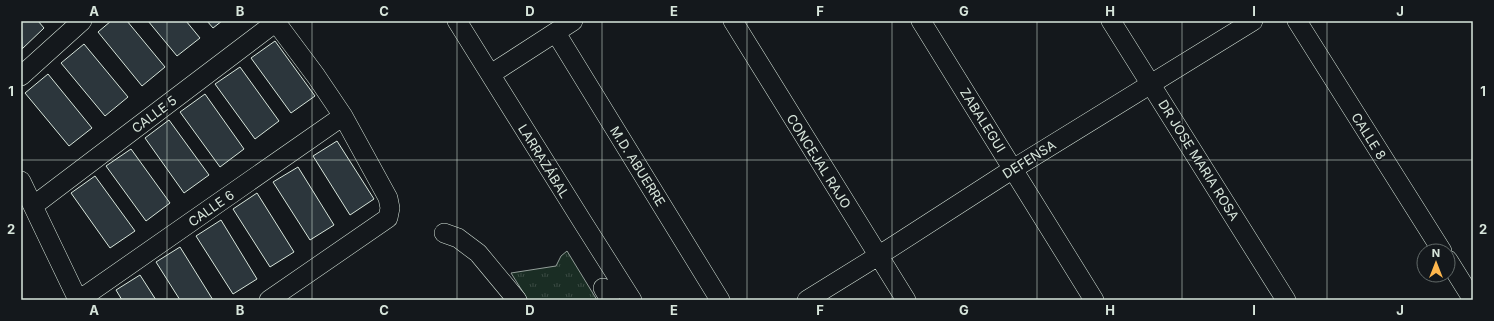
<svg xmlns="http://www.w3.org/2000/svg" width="1494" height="321" viewBox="0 0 1494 321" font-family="Inter,sans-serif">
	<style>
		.park { fill: url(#park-tufts); stroke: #939e99 }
		.building { fill: #2c363c; stroke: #d8e6dc }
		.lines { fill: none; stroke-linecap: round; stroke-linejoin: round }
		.street-casing { stroke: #d8e6dc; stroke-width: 20 }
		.street { stroke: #14181c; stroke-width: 19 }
		.grid { fill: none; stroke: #d8e6dc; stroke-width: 1; stroke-opacity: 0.55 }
		.labels { text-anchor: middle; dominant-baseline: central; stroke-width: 3; stroke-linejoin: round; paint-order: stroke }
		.street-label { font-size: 13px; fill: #d8e6dc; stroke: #14181c }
		.neatline { fill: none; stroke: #d8e6dc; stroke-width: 1.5 }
		.grid-label { font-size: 13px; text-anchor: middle; font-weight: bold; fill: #d8e6dc }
	</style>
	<defs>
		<pattern id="park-tufts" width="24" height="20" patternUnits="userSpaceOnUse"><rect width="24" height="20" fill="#1a2d24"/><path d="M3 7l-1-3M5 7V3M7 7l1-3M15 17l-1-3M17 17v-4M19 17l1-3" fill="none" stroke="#3b4b43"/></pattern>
	</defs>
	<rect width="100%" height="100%" fill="#14181c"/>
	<path class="park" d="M567,251L597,300H528L511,273L556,266L561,256Z"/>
	<path class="building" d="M21,21H38L44,28L22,49Z
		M111,21H127L165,67L142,86L98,32Z
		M148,21H186L200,38L177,56Z
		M207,21H222L213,28Z
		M275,41L315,96L291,113L251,58Z
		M84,44L128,97L105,116L61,63Z
		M240,67L279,121L255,139L215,84Z
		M48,74L92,128L69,146L25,93Z
		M205,94L244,149L220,167L180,112Z
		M169,120L209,175L184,193L145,138Z
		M337,141L374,199L350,215L313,156Z
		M131,149L170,203L146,221L106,166Z
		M298,167L334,225L310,240L273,182Z
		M95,176L135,231L110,248L71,193Z
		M257,193L294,252L270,267L233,209Z
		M221,220L257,279L233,294L196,236Z
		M180,247L213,300H180L156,262Z
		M140,275L156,300H122L116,290Z"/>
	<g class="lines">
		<defs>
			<path id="street" d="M457,21L582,221L632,300
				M733,21L906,300
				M921,21L1094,300
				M1111,21L1286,300
				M1297,21L1442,251
				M556,33L720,300
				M491,74L573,21
				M21,76L82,21
				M21,181L78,300
				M33,206L276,22
				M444,233L458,238L478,253L517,300
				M1448,260L1473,300
				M603,288L610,300
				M79,300L343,116
				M269,300L388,218L390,208L388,198L343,116L316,76L275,21
				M807,300L878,256L1013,169L1253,21"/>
		</defs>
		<use href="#street" class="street-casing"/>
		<use href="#street" class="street"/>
	</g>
	<path class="grid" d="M167,21V300M312,21V300M457,21V300M602,21V300M747,21V300M892,21V300M1037,21V300M1182,21V300M1327,21V300M21,160H1473"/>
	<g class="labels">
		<g class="street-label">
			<text transform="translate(154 114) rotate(-37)">CALLE 5</text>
			<text transform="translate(983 120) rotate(58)">ZABALEGUI</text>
			<text transform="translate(1369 136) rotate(58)">CALLE 8</text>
			<text transform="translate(1029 159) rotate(-32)">DEFENSA</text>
			<text transform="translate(1199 160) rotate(58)">DR JOSE MARIA ROSA</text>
			<text transform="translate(544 161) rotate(58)">LARRAZÁBAL</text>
			<text transform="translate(819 161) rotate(58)">CONCEJAL RAJO</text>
			<text transform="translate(638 166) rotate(58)">M.D. ABUERRE</text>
			<text transform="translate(211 208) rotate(-35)">CALLE 6</text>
		</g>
	</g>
	<rect width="1494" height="321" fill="none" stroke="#14181c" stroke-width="44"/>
	<g transform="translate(1436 263)"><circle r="19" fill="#14181c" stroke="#626a69"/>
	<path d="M0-3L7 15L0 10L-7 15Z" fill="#ffb74d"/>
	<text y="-6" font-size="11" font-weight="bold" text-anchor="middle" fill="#d8e6dc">N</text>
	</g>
	<rect x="22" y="22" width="1450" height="277" class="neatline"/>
	<g class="grid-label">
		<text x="94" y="16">A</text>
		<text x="240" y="16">B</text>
		<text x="384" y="16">C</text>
		<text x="530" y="16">D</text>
		<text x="674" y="16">E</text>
		<text x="820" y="16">F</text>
		<text x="964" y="16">G</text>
		<text x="1110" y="16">H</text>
		<text x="1254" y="16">I</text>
		<text x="1400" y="16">J</text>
		<text x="11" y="96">1</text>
		<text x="1483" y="96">1</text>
		<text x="11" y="234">2</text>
		<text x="1483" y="234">2</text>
		<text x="94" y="315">A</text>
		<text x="240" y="315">B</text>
		<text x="384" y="315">C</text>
		<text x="530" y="315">D</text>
		<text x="674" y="315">E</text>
		<text x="820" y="315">F</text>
		<text x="964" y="315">G</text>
		<text x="1110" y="315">H</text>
		<text x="1254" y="315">I</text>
		<text x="1400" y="315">J</text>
	</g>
</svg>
